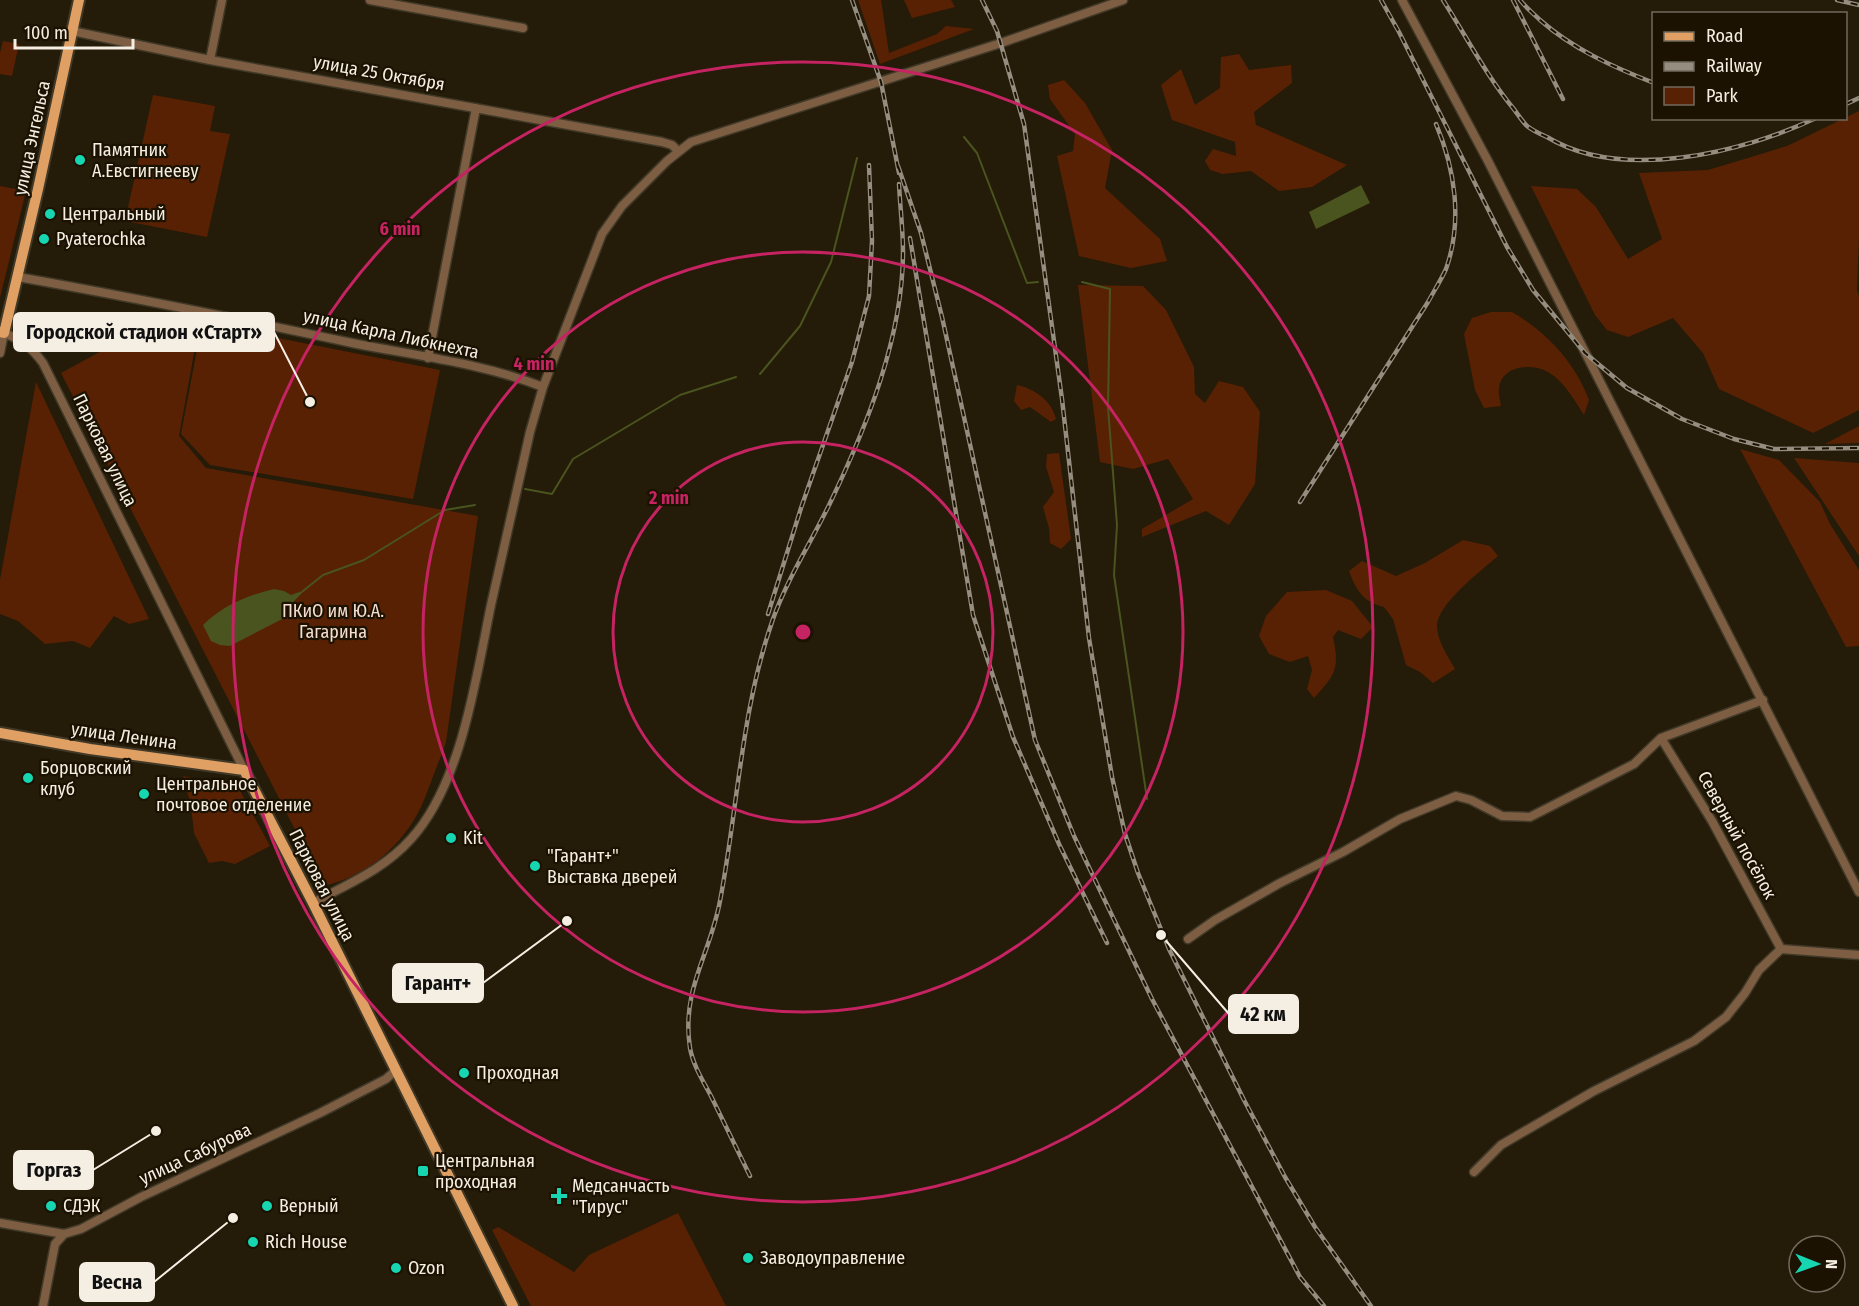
<svg xmlns="http://www.w3.org/2000/svg" width="1859" height="1306" viewBox="0 0 1859 1306" font-family="'Fira Sans Condensed',sans-serif">
	<style>
		.green { fill: #592103 }
		.water { fill: #49541e }
		.lines { fill: none; stroke-linecap: round; stroke-linejoin: round }
		.stream { stroke: #49541e; stroke-width: 2 }
		.minor-casing { stroke: #413928; stroke-width: 11 }
		.major-casing { stroke: #413928; stroke-width: 14 }
		.minor { stroke: #7d5e42; stroke-width: 8 }
		.major { stroke: #e1a063; stroke-width: 10 }
		.rail-casing { stroke: #958d7f; stroke-width: 4.5 }
		.rail { stroke: #1b1202; stroke-width: 2; stroke-dasharray: 7; stroke-linecap: butt }
		.ring { fill: none; stroke: #c52362; stroke-width: 3 }
		.poi-dot { fill: #18d5b2; stroke: #1b1202; stroke-width: 2 }
		.labels { text-anchor: middle; dominant-baseline: central; stroke-width: 4.5; stroke-linejoin: round; paint-order: stroke }
		.street-label { font-size: 18px; fill: #f5eee3; stroke: #1b1202 }
		.poi-label { font-size: 18px; fill: #f5eee3; stroke: #1b1202; text-anchor: start }
		.park-label { font-size: 18px; fill: #f6ddd2; stroke: #1b1202 }
		.centre { fill: #c52362; stroke: #1b1202; stroke-width: 3 }
		.ring-label { font-size: 18px; text-anchor: middle; font-weight: bold; fill: #c52362; stroke: #1b1202; stroke-width: 4.5; stroke-linejoin: round; paint-order: stroke }
		.leader { fill: none; stroke: #f5eee3; stroke-width: 2 }
		.callout-dot { fill: #f5eee3; stroke: #1b1202; stroke-width: 2 }
		.callout { fill: #f5eee3; stroke: #f5eee3; stroke-width: 2 }
		.callout-label { font-size: 20px; text-anchor: middle; font-weight: bold; fill: #111 }
	</style>
	<rect width="100%" height="100%" fill="#241b09"/>
	<path class="green" d="M858,0H881L889,53L937,34L946,26L974,29L880,64Z
		M904,0H951L955,7L912,18Z
		M3,41L19,44L12,76L0,74V53Z
		M1239,54L1249,70L1291,65L1292,83L1254,112L1256,125L1347,165L1312,187L1279,191L1251,171L1223,174L1210,170L1205,161L1213,149L1236,156L1235,142L1172,120L1161,85L1181,69L1195,105L1220,88L1221,57Z
		M1064,80L1085,103L1112,150L1105,188L1160,239L1167,261L1131,268L1079,256L1057,156L1073,151L1075,134L1050,99L1048,85Z
		M153,95L215,106L210,131L230,134L207,237L125,221Z
		M1859,111V236L1857,290L1859,296V410L1813,433L1719,389L1703,353L1673,318L1628,337L1607,330L1595,315L1531,186L1577,189L1596,207L1628,259L1662,239L1639,173L1708,170L1787,146Z
		M0,186L26,191L0,298Z
		M1078,285L1143,286L1166,310L1194,367L1195,394L1205,403L1219,381L1243,387L1260,412L1255,484L1229,525L1206,511L1142,537V529L1193,499L1168,459L1133,469L1100,462Z
		M1512,312C1546,332 1575,362 1589,400L1584,415C1574,400 1565,382 1548,372C1532,363 1502,365 1499,388C1498,393 1500,400 1501,406L1484,408L1475,390L1464,334L1472,318L1491,312Z
		M123,315L198,331L179,436L206,468L478,516L446,742L443,751C435,770 429,789 421,807C401,848 367,875 324,886L61,373L127,337Z
		M202,323L440,370L413,499L210,465L181,434Z
		M36,382L149,619L129,624L114,616L90,648L73,641L45,644L18,621L0,614V580Z
		M1017,385C1035,389 1052,401 1056,419L1051,422L1030,407L1021,410L1014,401Z
		M1859,426V443L1825,444Z
		M1740,449L1779,460L1820,502L1830,524L1859,570V646L1846,647Z
		M1059,453L1071,539L1061,549L1050,543L1049,528L1043,507L1054,492L1046,467L1047,454Z
		M1794,458L1859,463V556Z
		M1463,540L1490,546L1498,556C1482,570 1437,604 1437,626C1437,641 1448,656 1455,669L1433,683L1420,672L1406,665L1393,619L1384,607C1363,602 1356,590 1349,571L1362,561L1396,576L1425,563Z
		M1326,590L1352,601L1373,627L1361,639L1338,630L1333,637C1340,669 1335,675 1314,698L1307,689L1312,670L1308,656L1290,662L1269,654L1259,636L1266,616L1287,592Z
		M183,776L238,787L270,846L235,864L222,861L209,863L194,833L191,806Z
		M678,1213L726,1306H531L492,1230L498,1227L574,1272L589,1255Z"/>
	<path class="water" d="M1361,185L1370,203L1316,229L1309,212Z
		M274,589L284,591L291,595L305,590L292,603L290,615L230,646L220,645L211,641L203,625C224,605 246,596 274,589Z"/>
	<g class="lines">
		<path class="stream" d="M964,137L977,153L1027,283L1038,282
			M1082,282L1110,289L1108,407L1117,525L1114,575L1147,799
			M760,374L800,326L831,262L857,158
			M525,489L552,494L573,459L680,395L736,377
			M303,591L323,575L364,560L445,510L475,505"/>
		<defs>
			<path id="minor" d="M370,0L523,28
				M1402,0L1488,161L1859,892
				M72,31L210,60L662,142L672,145L678,151
				M210,60L222,0
				M18,277C131,297 244,320 357,344C419,356 485,364 543,387
				M0,353L4,333C22,340 32,348 43,363L244,770
				M428,358L476,108
				M1661,738L1712,821L1781,949
				M313,903C349,883 383,870 411,839C462,783 476,677 491,605C504,547 517,489 530,432L543,387L602,234L622,206L667,161L691,142L1001,43L1123,0
				M1188,939L1215,920L1280,883L1343,852L1400,819L1456,796L1471,800L1502,816L1530,817L1634,764L1661,738L1763,700
				M1474,1172L1501,1145L1594,1091L1694,1041L1726,1017L1745,993L1759,970L1781,949L1859,955
				M0,1223L64,1234L81,1229L141,1197L320,1113L386,1079L396,1070
				M43,1306L55,1244L64,1234"/>
			<path id="major" d="M0,332L4,333L38,189L79,0
				M0,733L90,749L244,770L313,903L513,1306"/>
		</defs>
		<use href="#minor" class="minor-casing"/>
		<use href="#major" class="major-casing"/>
		<use href="#minor" class="minor"/>
		<use href="#major" class="major"/>
		<defs>
			<path id="rail" d="M852,0L881,82L899,173
				M982,0L997,31L1024,124L1062,399L1089,638L1112,777L1125,834L1138,873L1169,949L1244,1100L1285,1177L1315,1227L1371,1306
				M1381,0L1399,32L1507,247L1533,290L1585,353L1627,388L1682,419L1734,439L1774,449L1859,448
				M1443,0C1466,36 1486,75 1513,108C1517,113 1522,121 1527,126C1532,130 1540,134 1547,137C1621,182 1742,153 1816,118
				M1513,0L1563,99
				M1520,0C1526,8 1533,13 1540,20C1573,49 1613,67 1654,83
				M1837,0L1859,5
				M1846,104L1859,98
				M898,166L921,233L942,317L1035,740L1074,836L1152,999L1300,1277L1324,1306
				M910,238L973,615L1013,737L1059,844L1107,943
				M1300,502L1428,302C1434,291 1441,280 1446,269C1463,221 1455,169 1436,124
				M768,614L801,508L852,362L869,296L872,241L869,165
				M750,1176C737,1149 724,1123 711,1096C703,1081 693,1065 690,1048C681,990 710,955 720,901C738,807 741,710 773,619C788,577 812,541 831,501C867,426 903,336 903,252C903,229 900,206 899,184"/>
		</defs>
		<use href="#rail" class="rail-casing"/>
		<use href="#rail" class="rail"/>
	</g>
	<g class="ring">
		<circle cx="803" cy="632" r="190"/>
		<circle cx="803" cy="632" r="380"/>
		<circle cx="803" cy="632" r="570"/>
	</g>
	<g class="poi-dot">
		<circle cx="80" cy="160" r="6"/>
		<circle cx="50" cy="214" r="6"/>
		<circle cx="44" cy="239" r="6"/>
		<circle cx="28" cy="778" r="6"/>
		<circle cx="144" cy="794" r="6"/>
		<circle cx="451" cy="838" r="6"/>
		<circle cx="535" cy="866" r="6"/>
		<circle cx="464" cy="1073" r="6"/>
		<rect x="417" y="1165" width="12" height="12" rx="3"/>
		<path d="M556 1187h6v6h6v6h-6v6h-6v-6h-6v-6h6z"/>
		<circle cx="51" cy="1206" r="6"/>
		<circle cx="267" cy="1206" r="6"/>
		<circle cx="253" cy="1242" r="6"/>
		<circle cx="748" cy="1258" r="6"/>
		<circle cx="396" cy="1268" r="6"/>
	</g>
	<g class="labels">
		<g class="street-label">
			<text transform="translate(379 73) rotate(10)">улица 25 Октября</text>
			<text transform="translate(32 138) rotate(-78)">улица Энгельса</text>
			<text transform="translate(391 334) rotate(12)">улица Карла Либкнехта</text>
			<text transform="translate(105 450) rotate(64)">Парковая улица</text>
			<text transform="translate(124 736) rotate(8)">улица Ленина</text>
			<text transform="translate(1737 835) rotate(61)">Северный посёлок</text>
			<text transform="translate(322 885) rotate(63)">Парковая улица</text>
			<text transform="translate(195 1154) rotate(-25)">улица Сабурова</text>
		</g>
		<g class="poi-label">
			<text x="92" y="150">Памятник<tspan x="92" dy="21">А.Евстигнееву</tspan></text>
			<text x="62" y="214">Центральный</text>
			<text x="56" y="239">Pyaterochka</text>
			<text x="40" y="768">Борцовский<tspan x="40" dy="21">клуб</tspan></text>
			<text x="156" y="784">Центральное<tspan x="156" dy="21">почтовое отделение</tspan></text>
			<text x="463" y="838">Kit</text>
			<text x="547" y="856">"Гарант+"<tspan x="547" dy="21">Выставка дверей</tspan></text>
			<text x="476" y="1073">Проходная</text>
			<text x="435" y="1161">Центральная<tspan x="435" dy="21">проходная</tspan></text>
			<text x="572" y="1186">Медсанчасть<tspan x="572" dy="21">"Тирус"</tspan></text>
			<text x="63" y="1206">СДЭК</text>
			<text x="279" y="1206">Верный</text>
			<text x="265" y="1242">Rich House</text>
			<text x="760" y="1258">Заводоуправление</text>
			<text x="408" y="1268">Ozon</text>
		</g>
		<g class="park-label">
			<text x="333" y="611">ПКиО им Ю.А.<tspan x="333" dy="21">Гагарина</tspan></text>
		</g>
	</g>
	<circle cx="803" cy="632" r="9" class="centre"/>
	<g class="ring-label">
		<text x="400" y="235">6 min</text>
		<text x="534" y="370">4 min</text>
		<text x="669" y="504">2 min</text>
	</g>
	<path class="leader" d="M310 402L274 332M567 921L483 983M1161 935L1229 1014M156 1131L93 1170M233 1218L154 1282"/>
	<g class="callout-dot">
		<circle cx="310" cy="402" r="6"/>
		<circle cx="567" cy="921" r="6"/>
		<circle cx="1161" cy="935" r="6"/>
		<circle cx="156" cy="1131" r="6"/>
		<circle cx="233" cy="1218" r="6"/>
	</g>
	<g class="callout">
		<rect x="14" y="313" width="260" height="38" rx="6"/>
		<rect x="393" y="964" width="90" height="38" rx="6"/>
		<rect x="1229" y="995" width="69" height="38" rx="6"/>
		<rect x="14" y="1151" width="79" height="38" rx="6"/>
		<rect x="80" y="1263" width="74" height="38" rx="6"/>
	</g>
	<g class="callout-label">
		<text x="144" y="339">Городской стадион «Старт»</text>
		<text x="438" y="990">Гарант+</text>
		<text x="1263" y="1021">42 км</text>
		<text x="54" y="1177">Горгаз</text>
		<text x="117" y="1289">Весна</text>
	</g>
	<rect x="1652" y="12" width="195" height="108" fill="#1b1202" stroke="#726a5c" stroke-width="1.5"/>
	<rect x="1664" y="32" width="30" height="9" fill="#e1a063" stroke="#726a5c" stroke-width="1.5"/>
	<text x="1706" y="42" font-size="18" fill="#f5eee3">Road</text>
	<rect x="1664" y="62" width="30" height="9" fill="#958d7f" stroke="#726a5c" stroke-width="1.5"/>
	<text x="1706" y="72" font-size="18" fill="#f5eee3">Railway</text>
	<rect x="1664" y="87" width="30" height="18" fill="#592103" stroke="#726a5c" stroke-width="1.5"/>
	<text x="1706" y="102" font-size="18" fill="#f5eee3">Park</text>
	<g transform="translate(1817 1264) rotate(91)"><circle r="28" fill="#1b1202" stroke="#726a5c" stroke-width="1.5"/>
	<path d="M0-4.5L10 22L0 15L-10 22Z" fill="#18d5b2"/>
	<text y="-9" font-size="16" font-weight="bold" text-anchor="middle" fill="#f5eee3">N</text>
	</g>
	<path d="M15 39v9h118v-9" fill="none" stroke="#f5eee3" stroke-width="3"/>
	<text x="24" y="39" font-size="18" fill="#f5eee3" stroke="#1b1202" stroke-width="4.5" paint-order="stroke">100 m</text>
</svg>
